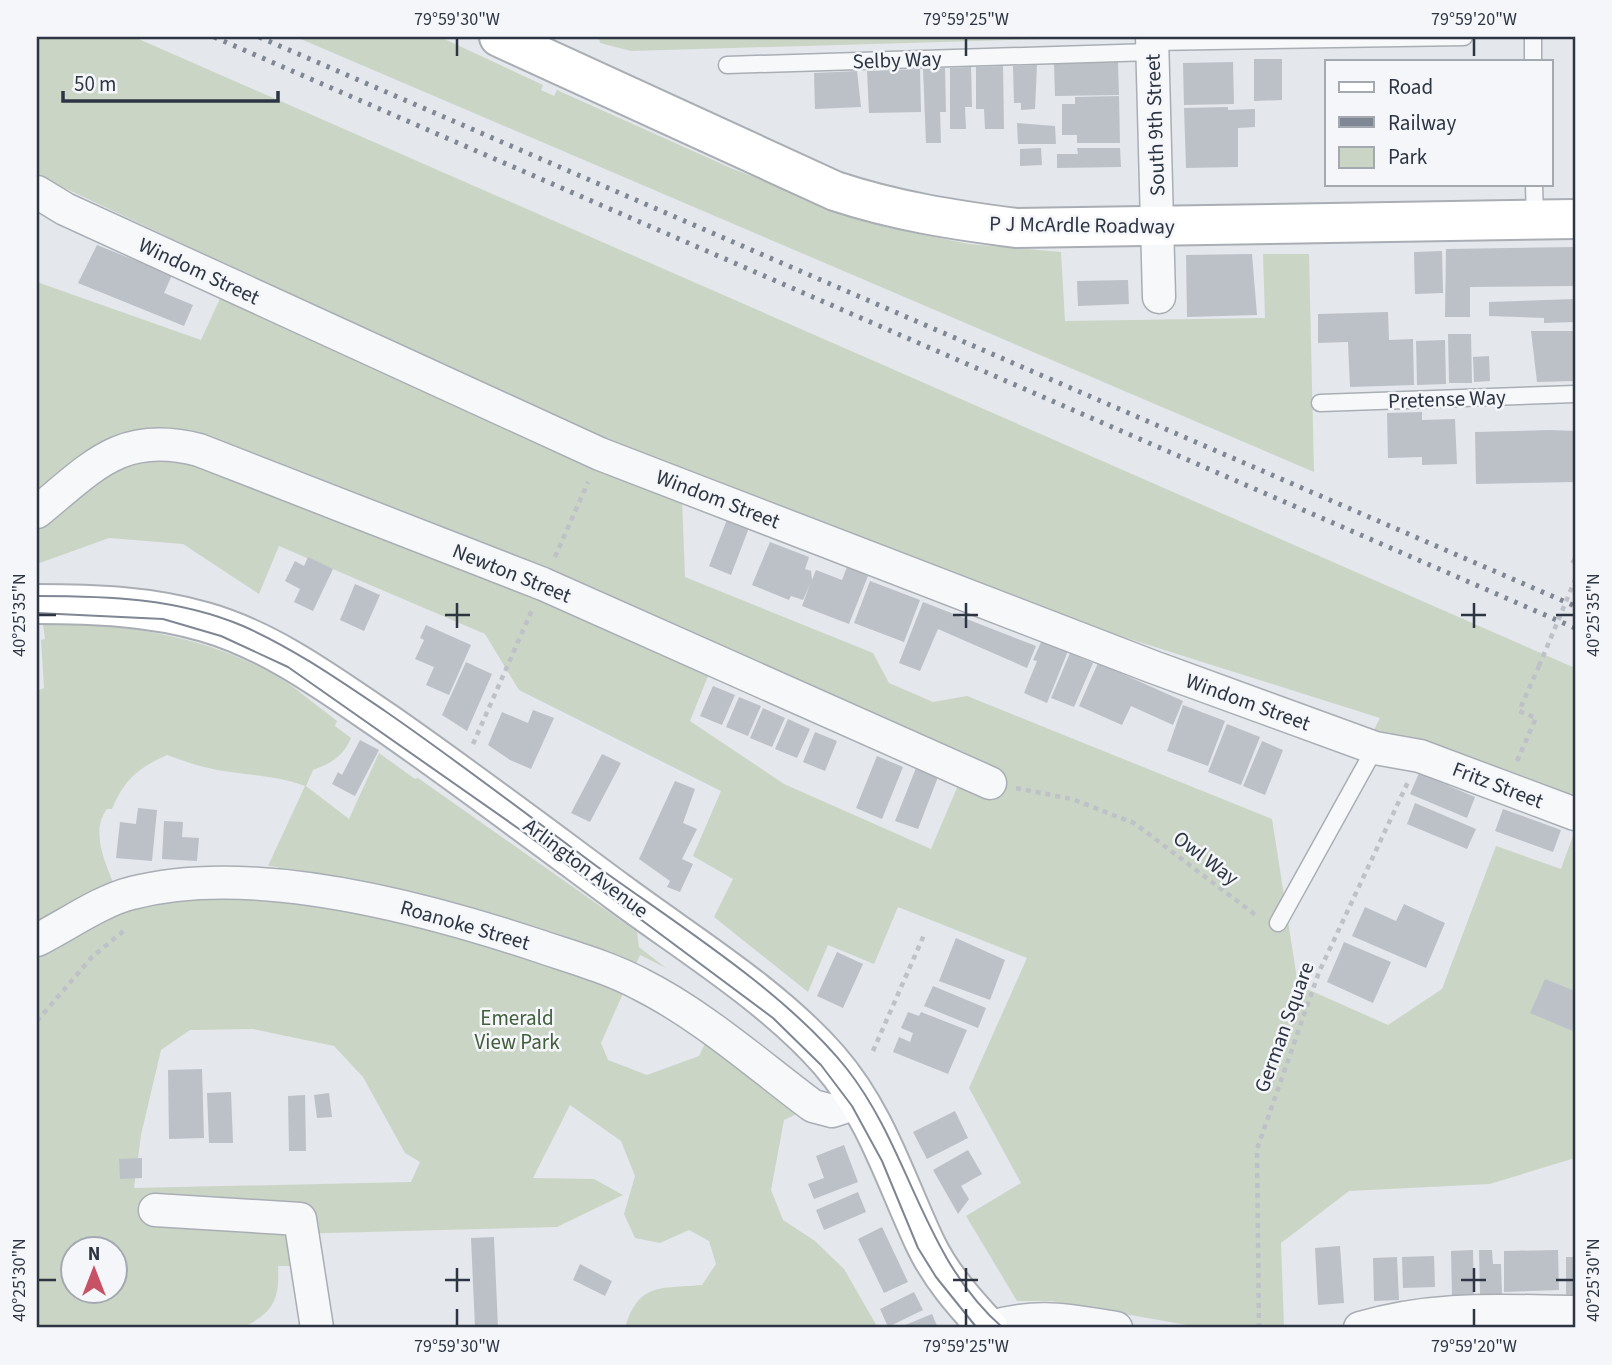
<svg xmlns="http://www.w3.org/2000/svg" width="1612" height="1365" viewBox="0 0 1612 1365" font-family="'Source Sans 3',sans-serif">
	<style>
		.green { fill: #cad5c6; fill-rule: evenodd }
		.building { fill: #bcc1c8 }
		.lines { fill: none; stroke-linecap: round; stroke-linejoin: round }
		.service-casing { stroke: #a9aeb5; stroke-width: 19 }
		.minor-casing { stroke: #a9aeb5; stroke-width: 35 }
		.secondary-casing { stroke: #a9aeb5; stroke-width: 42 }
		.path { stroke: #bec1c7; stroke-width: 4.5; stroke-dasharray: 5 5; stroke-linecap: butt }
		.service { stroke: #f7f8fa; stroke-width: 16 }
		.minor { stroke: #f7f8fa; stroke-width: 32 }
		.secondary { stroke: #fff; stroke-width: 38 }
		.tram { stroke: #7f8794; stroke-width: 2 }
		.rail { stroke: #7f8794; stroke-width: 5; stroke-dasharray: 3.5 7; stroke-linecap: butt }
		.path-bridge { stroke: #bec1c7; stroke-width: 4.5; stroke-dasharray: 5 5; stroke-linecap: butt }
		.ticks { fill: none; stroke: #2d3543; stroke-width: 2.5 }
		.labels { text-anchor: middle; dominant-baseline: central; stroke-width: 5; stroke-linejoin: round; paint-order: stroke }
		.street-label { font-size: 21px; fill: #2d3543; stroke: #f4f6f9 }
		.park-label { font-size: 21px; fill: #425e3b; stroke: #f4f6f9 }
		.neatline { fill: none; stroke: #2d3543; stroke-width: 2.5 }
		.ticks-label { font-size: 18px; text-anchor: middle; fill: #2d3543 }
	</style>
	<rect width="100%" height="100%" fill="#e4e7eb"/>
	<path class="green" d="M37,37H134L1575,668V799L1374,730L1380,718L1076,622L693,473L682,500L685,577L873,653L889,683L933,702L967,696L1272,819L1298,985L1388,1025L1442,989L1496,846L1561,869L1575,830V1158L1490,1184L1349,1191L1281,1243L1284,1328H1204L1051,1301H1017L966,1216L1021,1183L969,1088L1027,958L898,907L874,964L828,945L808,992L714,917L733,879L693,856L721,791L519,690L485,634L279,546L259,594L183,544L109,538L37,564V282L201,340L234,268L37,175ZM718,651L968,762L931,849L784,784L690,721Z
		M296,37H440L543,85L541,90L554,96L557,90L733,169L885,227L969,244L1061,252L1065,321L1265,318L1263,254H1309L1314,472Z
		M599,37H1110L631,51L600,43Z
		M43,624C124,622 217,638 286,682C303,694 320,708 337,721L335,726L351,738C343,757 331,763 313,770L306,786L349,819L379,753L415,779L418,778L637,932L639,947L666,968L640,955L601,1043L608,1060L647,1075L699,1056L710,1033L801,1112L784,1120L771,1190L783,1220L815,1241L844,1269L878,1328H625C639,1282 659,1289 702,1285L716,1264L709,1241L689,1230L660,1243L635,1238L624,1214L635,1176L621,1141L570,1105L533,1178L594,1179L623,1195L557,1227L290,1234L303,1266H278C280,1300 273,1313 242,1328H37V691L44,688L41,640L45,639ZM167,755C179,759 191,764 204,767C239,776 271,773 305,786L268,866L278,867V874L218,894L190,900L116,890C107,866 89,832 107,809H112C125,779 138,768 167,755ZM253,1029L334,1046L363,1077L405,1153L420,1162L411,1182L134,1188L141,1135L161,1050L190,1030ZM74,1250H116V1292H74Z"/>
	<path class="building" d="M1254,59H1282V100L1254,101Z
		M1118,62L1119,95L1055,96L1054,64Z
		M1233,62L1234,104L1184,105L1183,63Z
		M1037,65L1035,109L1021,110V103H1014L1013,66Z
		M1003,66L1004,129H985L984,109H976V67Z
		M971,67L972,107H965L966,129H950V68Z
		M945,68L946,112H940L941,143H926L923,69Z
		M920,69L921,112L869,113L867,71Z
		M857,71L861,107L815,109L814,73Z
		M1119,96L1120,143H1077V135H1062V104H1075V97Z
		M1228,107V110L1255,109V127L1238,128V167L1186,168L1184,108Z
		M1017,123L1055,126L1056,144H1018Z
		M1041,148L1042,165L1020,166V149Z
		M1077,148H1120L1121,167L1057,168V154H1078Z
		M97,245L172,275L164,293L193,305L184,326L78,283Z
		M1575,247V286L1470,287V317H1445L1446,249Z
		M1442,251L1443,293L1415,294L1414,252Z
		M1252,254L1257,315L1187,317L1186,255Z
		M1128,280L1129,304L1078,306L1077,281Z
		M1575,299V322L1544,323V318L1489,316V302Z
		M1388,312L1389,340L1413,339L1414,385L1350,387L1348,342L1318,343V314Z
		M1531,331H1575V381L1537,382Z
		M1448,334H1471L1472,383H1449Z
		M1445,340L1446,384L1417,385L1416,341Z
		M1489,356L1490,381L1474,382L1473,357Z
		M1422,412V420L1455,419L1457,464L1422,465V457L1388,458L1387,413Z
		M1550,430L1575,431V482L1476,484L1475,432Z
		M728,517L750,525L731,575L709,566Z
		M770,542L809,557L805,569L811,571L812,580L816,570L842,580L847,567L868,576L849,624L802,606L810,584L803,600L791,596L789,600L752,585Z
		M308,557L333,569L313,611L294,602L300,589L285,581L295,561L304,566Z
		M870,581L920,600L904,642L854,623Z
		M355,584L380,595L364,631L340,620Z
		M923,602L1036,646L1027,668L938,629L920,671L899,663Z
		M426,625L471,645L449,695L426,685L434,667L415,659L424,640L420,638Z
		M1042,640L1068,651L1047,703L1024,693L1037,661L1033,660Z
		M1070,653L1093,663L1074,707L1051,698Z
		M466,662L492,674L467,731L442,715Z
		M1098,663L1183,701L1173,725L1131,706L1122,725L1079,706Z
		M713,686L735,695L722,725L700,716Z
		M739,697L761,706L748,736L726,727Z
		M1183,705L1225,721L1208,766L1167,751Z
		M763,708L785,718L772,747L750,738Z
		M533,710L554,718L531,769L510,760L488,745L502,712L528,723Z
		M788,719L810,729L797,758L775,749Z
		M1227,724L1260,737L1241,785L1208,772Z
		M815,732L837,741L825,771L803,762Z
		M360,740L379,750L355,796L332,784L338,772L342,775Z
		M1262,741L1283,750L1265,795L1243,786Z
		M602,754L621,763L590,822L571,813Z
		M877,756L903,767L882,819L856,808Z
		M916,768L938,777L918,829L895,821Z
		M1419,773L1475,797L1467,818L1410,794Z
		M675,781L695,789L683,823L697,829L682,859L693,864L680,892L667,887L670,881L639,859Z
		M1415,803L1476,829L1467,849L1407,824Z
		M138,808L157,810L152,861L116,858L120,822L136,824Z
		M1503,809L1561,830L1553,852L1495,831Z
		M164,821L183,822L182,837L199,838L197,861L162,859Z
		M1404,904L1445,923L1426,968L1352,936L1365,907L1396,921Z
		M956,938L1005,960L990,1000L939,981Z
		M1344,942L1391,962L1373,1003L1327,982Z
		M837,952L863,964L843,1008L817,996Z
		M1545,979L1575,991V1032L1530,1013Z
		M933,986L986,1008L978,1028L924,1006Z
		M908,1012L919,1016L921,1012L967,1030L948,1074L893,1052L899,1037L910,1042L913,1033L901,1028Z
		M202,1069L204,1138L169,1139L168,1070Z
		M231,1092L233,1143H209L207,1093Z
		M329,1093L332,1117L317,1118L314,1095Z
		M305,1095L306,1151H289L288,1096Z
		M955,1111L968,1138L927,1159L913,1132Z
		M844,1145L858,1182L814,1199L808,1184L824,1178L816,1156Z
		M968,1150L982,1174L961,1186L969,1199L958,1214L933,1170Z
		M142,1158V1178L120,1179L119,1159Z
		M858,1192L866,1212L824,1230L816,1210Z
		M882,1227L908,1282L884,1293L858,1239Z
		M494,1237L498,1328H475L471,1238Z
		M1340,1246L1344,1303L1318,1305L1315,1248Z
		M1473,1250L1474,1296L1452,1295L1451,1251Z
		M1479,1250H1492L1493,1264H1501L1502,1294L1480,1295Z
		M1558,1250L1559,1290L1504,1292V1251Z
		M1434,1256L1435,1287L1403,1288L1402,1257Z
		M1397,1257L1399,1300L1374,1301L1373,1258Z
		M1566,1257H1575V1296H1566Z
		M580,1264L612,1281L605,1296L573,1280Z
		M914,1292L923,1310L888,1327L880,1309Z
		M932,1314L938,1328H898Z"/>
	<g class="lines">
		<defs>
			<path id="service" d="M1533,37V61
				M1152,42L1464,37
				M727,65L1152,52
				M1534,184L1535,220
				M1320,403L1575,394
				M1278,923L1375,748"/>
			<path id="minor" d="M1152,37L1159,297
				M37,192L65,209L600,454L1153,667L1375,748L1420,756L1575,814
				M37,512C93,466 122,430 199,450L543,584L990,783
				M37,940C65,926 102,900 132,893C251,862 421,907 536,945C571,957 608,967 640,984C702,1015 758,1065 813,1106L832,1111L860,1102
				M155,1210L300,1219L317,1328
				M987,1328C1038,1313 1066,1320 1116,1328
				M1360,1328C1435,1306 1499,1311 1575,1312"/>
			<path id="secondary" d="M499,37L835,191C895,211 954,220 1016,228L1575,219
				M37,604C93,604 150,606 205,622C271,641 329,684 385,722C464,777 541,835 618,892C688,944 772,995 829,1060C876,1114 895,1179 925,1243C940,1275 964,1302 988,1328"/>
		</defs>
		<use href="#service" class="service-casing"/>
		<use href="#minor" class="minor-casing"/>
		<use href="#secondary" class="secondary-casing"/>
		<path class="path" d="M555,557L588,482
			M1575,559L1571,565L1575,567
			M473,744L532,610
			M1517,761L1536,718L1519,711L1539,666
			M1016,788L1072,799L1134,823L1257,916
			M37,1021L92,957L126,929
			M873,1051L924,935
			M1259,1328L1257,1149L1319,972L1408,782"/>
		<use href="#service" class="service"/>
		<use href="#minor" class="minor"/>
		<use href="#secondary" class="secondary"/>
		<path class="tram" d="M37,596C107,596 177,598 243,626C293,648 339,680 385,711C456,760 525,813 595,865C675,923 786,992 847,1069C910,1149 923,1259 1003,1328
			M37,613L163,619L221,636L288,667L522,831L773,1018L821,1065L852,1106L882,1161L918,1248L936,1277L977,1328"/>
		<path class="rail" d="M214,37L1575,628
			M259,37L1575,606"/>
		<path class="path-bridge" d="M1539,666L1575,580"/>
	</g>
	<path class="ticks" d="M457,38V56M966,38V56M1474,38V56M457,603V628M966,603V628M1474,603V628M38,615H56M445,615H470M953,615H978M1461,615H1486M1556,615H1574M457,1268V1292M966,1268V1292M1474,1268V1292M38,1280H56M445,1280H470M953,1280H978M1461,1280H1486M1556,1280H1574M457,1309V1326M966,1309V1326M1474,1309V1326"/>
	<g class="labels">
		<g class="street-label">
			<text transform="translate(897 60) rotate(-2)">Selby Way</text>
			<text transform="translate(1155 125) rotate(-92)">South 9th Street</text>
			<text transform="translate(1082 225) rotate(1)">P J McArdle Roadway</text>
			<text transform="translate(199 271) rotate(25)">Windom Street</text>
			<text transform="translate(1447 399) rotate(-2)">Pretense Way</text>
			<text transform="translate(718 499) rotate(21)">Windom Street</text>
			<text transform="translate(512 573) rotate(22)">Newton Street</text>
			<text transform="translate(1248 702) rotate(20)">Windom Street</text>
			<text transform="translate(1498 785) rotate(21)">Fritz Street</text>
			<text transform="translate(1206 858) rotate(37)">Owl Way</text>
			<text transform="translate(586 868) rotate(37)">Arlington Avenue</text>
			<text transform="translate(465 925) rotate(16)">Roanoke Street</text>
			<text transform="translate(1284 1027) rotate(-70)">German Square</text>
		</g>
		<g class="park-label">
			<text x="517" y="1018">Emerald<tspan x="517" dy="24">View Park</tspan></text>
		</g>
	</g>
	<rect width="1612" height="1365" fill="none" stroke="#f4f6f9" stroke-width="77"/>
	<rect x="1325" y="60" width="228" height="126" fill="#f4f6f9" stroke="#a4a9b0" stroke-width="2"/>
	<rect x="1339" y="82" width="35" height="10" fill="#ffffff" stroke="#a4a9b0" stroke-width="2"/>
	<text x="1388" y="94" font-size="21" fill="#2d3543">Road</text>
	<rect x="1339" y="117" width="35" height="10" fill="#7f8794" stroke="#a4a9b0" stroke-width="2"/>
	<text x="1388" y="130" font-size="21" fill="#2d3543">Railway</text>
	<rect x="1339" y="147" width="35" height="21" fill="#cad5c6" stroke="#a4a9b0" stroke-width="2"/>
	<text x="1388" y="164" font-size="21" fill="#2d3543">Park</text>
	<g transform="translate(94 1270)"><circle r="33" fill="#f4f6f9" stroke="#a4a9b0" stroke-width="2"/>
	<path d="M0-5L12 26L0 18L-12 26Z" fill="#c85265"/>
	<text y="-10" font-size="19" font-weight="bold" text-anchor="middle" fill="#2d3543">N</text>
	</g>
	<path d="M63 91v10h215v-10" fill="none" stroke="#2d3543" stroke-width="3.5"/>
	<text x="74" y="91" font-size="21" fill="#2d3543" stroke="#f4f6f9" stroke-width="5" paint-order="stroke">50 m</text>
	<rect x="38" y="38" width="1536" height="1288" class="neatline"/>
	<g class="ticks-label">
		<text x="457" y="25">79°59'30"W</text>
		<text x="966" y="25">79°59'25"W</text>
		<text x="1474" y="25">79°59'20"W</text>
		<text transform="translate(19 615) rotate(-90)" y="6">40°25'35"N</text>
		<text transform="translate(1593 615) rotate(-90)" y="6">40°25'35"N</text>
		<text transform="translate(19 1280) rotate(-90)" y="6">40°25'30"N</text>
		<text transform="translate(1593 1280) rotate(-90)" y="6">40°25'30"N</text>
		<text x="457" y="1352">79°59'30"W</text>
		<text x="966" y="1352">79°59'25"W</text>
		<text x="1474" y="1352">79°59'20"W</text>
	</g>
</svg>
